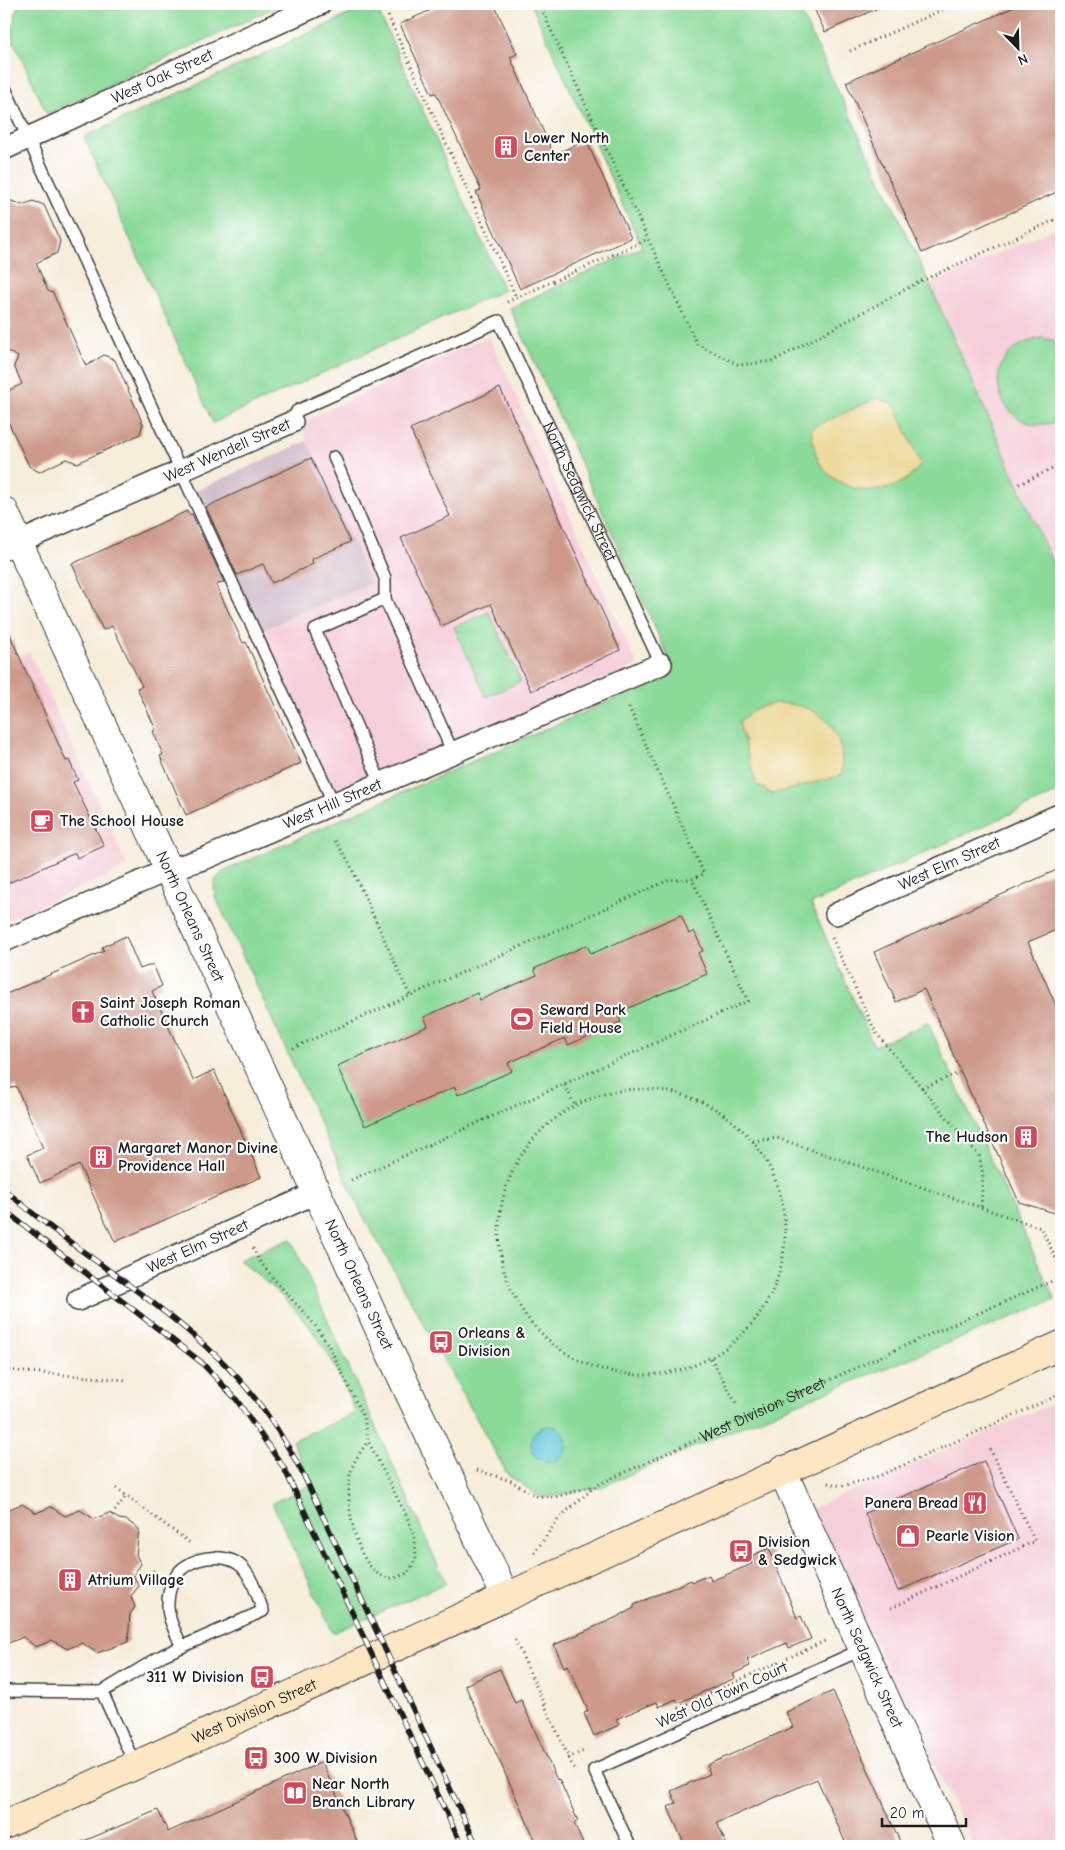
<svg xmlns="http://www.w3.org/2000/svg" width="1065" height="1850" viewBox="0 0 1065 1850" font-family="'Comic Neue',sans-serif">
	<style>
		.built { fill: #f5cfda }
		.industrial { fill: #d1bdcb }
		.green { fill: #8ada99; stroke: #537b5a }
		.sand { fill: #eeda9e; stroke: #857b5d }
		.water { fill: #5ac5d3; stroke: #3b7078 }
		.building { fill: #cd9a8a }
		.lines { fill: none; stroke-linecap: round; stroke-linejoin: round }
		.service-casing { stroke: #3d3b39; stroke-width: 14 }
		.minor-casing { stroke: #3d3b39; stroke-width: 24 }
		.tertiary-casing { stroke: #3d3b39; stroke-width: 30 }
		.secondary-casing { stroke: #3d3b39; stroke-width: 30 }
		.path { stroke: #3d3b39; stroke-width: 3; stroke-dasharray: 1 4; stroke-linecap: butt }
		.service { stroke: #fff; stroke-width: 11 }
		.minor { stroke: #fff; stroke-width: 21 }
		.tertiary { stroke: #fff; stroke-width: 28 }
		.secondary { stroke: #fce6c4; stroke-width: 28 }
		.rail-casing { stroke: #1c1c1c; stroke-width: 5.5 }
		.rail { stroke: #fff; stroke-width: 4; stroke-dasharray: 11; stroke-linecap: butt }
		.labels { text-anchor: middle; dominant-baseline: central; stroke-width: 4.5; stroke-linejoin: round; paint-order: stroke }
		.street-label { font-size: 16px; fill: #1c1c1c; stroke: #fff }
		.poi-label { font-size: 16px; font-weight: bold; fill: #1c1c1c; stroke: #fff; text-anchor: start }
	</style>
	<rect width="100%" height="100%" fill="#fff"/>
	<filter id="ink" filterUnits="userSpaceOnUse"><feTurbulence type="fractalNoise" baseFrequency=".02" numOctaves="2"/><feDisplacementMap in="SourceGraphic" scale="10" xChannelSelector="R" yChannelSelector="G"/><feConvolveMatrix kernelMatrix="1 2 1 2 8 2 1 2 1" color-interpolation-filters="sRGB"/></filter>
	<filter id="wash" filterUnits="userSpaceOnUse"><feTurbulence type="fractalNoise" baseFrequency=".0096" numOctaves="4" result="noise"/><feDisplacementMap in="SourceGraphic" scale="20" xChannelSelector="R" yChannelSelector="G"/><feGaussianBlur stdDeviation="1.12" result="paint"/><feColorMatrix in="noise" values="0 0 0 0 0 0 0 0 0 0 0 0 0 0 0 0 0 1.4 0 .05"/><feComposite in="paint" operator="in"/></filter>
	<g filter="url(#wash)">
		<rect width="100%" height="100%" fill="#f6eddb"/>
		<path class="built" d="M1061,225V579L929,285Z
			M489,336L637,665L329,793L255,633L371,583L299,423Z
			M29,652L128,867L4,921V663Z
			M1061,1400V1846H974L810,1509Z"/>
		<path class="industrial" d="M307,441L371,583L255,633L191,493Z"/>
		<path class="green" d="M18,4H282L47,114L11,36Z
			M372,4H375L504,290L213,423L84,137Z
			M531,4H797L922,267L1061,582V791L811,904L874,1046L928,1023L1055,1300L757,1420L601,1487L542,1498L508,1475L361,1212L215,896C213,883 214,878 226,870L675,672L510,308L642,247Z
			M1042,338L1061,342V420C1001,446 965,351 1042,338Z
			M489,612L521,681L486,697L454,627Z
			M291,1239L446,1583L333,1633L272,1503L313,1484L292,1441L355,1413C347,1392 338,1370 326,1351C306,1315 271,1285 239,1260Z"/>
		<path class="sand" d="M877,398L894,404L921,464C917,468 913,474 908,478C882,499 840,492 821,465C814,454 813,440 811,428Z
			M775,703C822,704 845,727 842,775L772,794L756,784L739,722L755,709Z"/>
		<path class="water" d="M531 1444a18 18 0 1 1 36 0a18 18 0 1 1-36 0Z"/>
		<g id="blocks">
			<path class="building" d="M444,4H494L517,54L510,57L554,155L586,140L631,238L520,289L476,192L481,190L436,93L432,94L400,24Z
				M812,4H887L825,32Z
				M1021,4H1061V190L922,253L846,82Z
				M4,198L22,205L33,201L44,205L60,241L57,253L36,263L48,291L53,293L86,366L104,355L115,360L143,424L140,434L126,441L77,463L66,459L39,472L29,466L4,413V393L22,384L14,366L18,357L7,351L4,343Z
				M500,388L620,650L531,691L491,604L441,626L401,538L450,516L410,429Z
				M311,458L350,542L312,559L313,564L272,583L263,564L237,575L206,507Z
				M187,511L189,515L192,514L224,582L216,585L243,643L246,642L301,763L186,815L160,756L163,755L153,731L156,730L137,688L142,686L112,626L103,630L72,564Z
				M4,622L66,761L69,760L78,780L73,782L104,846L77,858L75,853L4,885Z
				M1061,868V928L1028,942L1061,1017V1215L1019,1202L924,989L896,1002L874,952Z
				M681,915L689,934L694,931L703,951L698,953L707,974L617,1013L621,1022L568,1045L565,1038L508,1063L512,1071L458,1095L455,1087L365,1126L337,1066L428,1026L424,1017L477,993L480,1000L537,975L534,969L587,945L591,954Z
				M126,936L140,969L153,964L162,986L152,991L193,1080L214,1070L261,1177L115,1242L79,1165L40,1183L27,1155L43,1148L16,1086L4,1091V995L104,951L102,947Z
				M984,1461L1018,1539L898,1591L865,1513Z
				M22,1504L36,1513L51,1507L65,1516L80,1510L94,1519L109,1513L119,1519L126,1520L139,1529L136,1555L141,1564L133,1575L139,1586L131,1596L135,1607L130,1614L128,1642L97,1653L82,1643L67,1649L52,1640L36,1647L23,1637L4,1645V1511Z
				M769,1548L797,1618L801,1616L811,1639L789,1648L787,1643L747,1660L750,1666L733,1674L735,1678L678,1703L676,1699L659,1707L657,1702L616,1719L619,1725L594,1736L584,1713L588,1711L568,1665L564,1667L554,1645L617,1617L634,1608V1605L691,1580L692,1582L709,1575L711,1581L752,1564L749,1557Z
				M500,1669L515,1703L521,1700L557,1780L559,1779L578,1821L574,1823L584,1846H538L465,1685Z
				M833,1691L902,1846H847L817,1779L717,1823L727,1846H685L668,1807L676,1803L671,1791L710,1774L707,1765L793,1727L786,1712Z
				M322,1762L359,1846H72L158,1810L168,1832Z"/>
		</g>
	</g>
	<g filter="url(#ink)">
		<use href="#blocks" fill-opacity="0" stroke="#3d3b39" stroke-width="1"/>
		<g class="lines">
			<defs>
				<g id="service">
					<path d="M4,86L334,804"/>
					<path id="s2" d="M292,422L297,411L499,321L661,664"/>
					<path d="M334,457L385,578V599"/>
					<path d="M381,784L315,630L385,599L453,753"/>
					<path d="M4,1691L102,1692"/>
					<path d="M135,1765L102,1692L163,1655L263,1611C258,1598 254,1582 246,1572C233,1552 200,1555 183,1568C173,1576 168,1591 168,1603C167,1618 176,1633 182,1647"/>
					<path d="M630,1846L594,1770L863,1649"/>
				</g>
				<g id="minor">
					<path id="s3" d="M4,149L320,4"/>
					<path id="s4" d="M4,549L292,422"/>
					<path id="s5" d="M836,914L1061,814"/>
					<path id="s6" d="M4,941L168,870L206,858L661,664"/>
					<path id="s7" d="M78,1300L316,1193"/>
				</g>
				<g id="tertiary">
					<path id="s8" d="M4,511L388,1348L505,1595"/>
					<path id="s9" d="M782,1470L952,1846"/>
				</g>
				<g id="secondary">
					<path id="s10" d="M4,1825L1061,1345"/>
				</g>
			</defs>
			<use href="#service" class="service-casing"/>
			<use href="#minor" class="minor-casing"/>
			<use href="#tertiary" class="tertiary-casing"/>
			<use href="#secondary" class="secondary-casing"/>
			<g class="path">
				<path d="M539,4L648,239"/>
				<path d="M384,7L517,299"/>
				<path d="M850,51L955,4"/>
				<path d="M507,302L648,239L697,344L739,365L773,361L917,283L1061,217"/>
				<path d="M1019,484L1061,465"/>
				<path d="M335,841L348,860L410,996"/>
				<path d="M832,938L876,1033L979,1156L983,1174L981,1207"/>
				<path d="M1058,949L1061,956"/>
				<path d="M293,1048L669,880L692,879"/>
				<path d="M565,1085L575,1106"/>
				<path d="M922,1088L961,1072"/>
				<circle cx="642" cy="1232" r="143"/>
				<path d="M753,1141L777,1138L1041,1228L1061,1269"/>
				<path d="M351,1180L748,1001L692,879L704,874L628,705"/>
				<path d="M253,1248L258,1259L273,1278L315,1325L330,1348L364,1418L368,1441L407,1517L415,1539L416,1559L408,1573C404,1574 398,1577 394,1578C356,1581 343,1497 351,1471C354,1460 362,1450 368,1441"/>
				<path d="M711,1358L736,1403"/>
				<path d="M4,1370L126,1380"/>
				<path d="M477,1470L511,1481L536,1496L555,1497L594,1486"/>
				<path d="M828,1483L842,1486L879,1476L1061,1394"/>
				<path d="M116,1488L190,1543"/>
				<path d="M112,1515L126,1496"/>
				<path id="s1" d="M534,1553L560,1517L597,1485L924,1337L1061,1277"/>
				<path d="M150,1575L155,1569"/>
				<path d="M891,1608L1035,1541L989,1447"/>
				<path d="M515,1640L574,1769"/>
				<path d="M678,1708L825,1641"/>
				<path d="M568,1758L586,1750"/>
			</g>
			<use href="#service" class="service"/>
			<use href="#minor" class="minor"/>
			<use href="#tertiary" class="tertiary"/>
			<use href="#secondary" class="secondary"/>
			<defs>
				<path id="rail" d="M4,1189C69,1247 147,1292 211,1351C250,1386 280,1429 304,1476L477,1846
					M4,1210L201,1362L236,1399L284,1468L462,1846"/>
			</defs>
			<use href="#rail" class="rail-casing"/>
			<use href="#rail" class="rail"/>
		</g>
	</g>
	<defs>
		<symbol id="building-square" viewBox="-11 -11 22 22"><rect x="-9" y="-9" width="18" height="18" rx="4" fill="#d1495b" stroke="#fff"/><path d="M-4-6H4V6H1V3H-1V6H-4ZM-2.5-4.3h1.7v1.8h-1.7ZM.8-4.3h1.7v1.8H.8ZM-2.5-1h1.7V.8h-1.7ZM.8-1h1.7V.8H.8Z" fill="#fff"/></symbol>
		<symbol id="cafe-square" viewBox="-11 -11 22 22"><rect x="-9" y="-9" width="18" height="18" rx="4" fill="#d1495b" stroke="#fff"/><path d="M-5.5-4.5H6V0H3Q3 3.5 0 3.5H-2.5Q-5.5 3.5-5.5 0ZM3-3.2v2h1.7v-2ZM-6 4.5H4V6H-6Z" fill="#fff"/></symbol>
		<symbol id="church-square" viewBox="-11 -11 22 22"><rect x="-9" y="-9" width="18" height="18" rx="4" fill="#d1495b" stroke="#fff"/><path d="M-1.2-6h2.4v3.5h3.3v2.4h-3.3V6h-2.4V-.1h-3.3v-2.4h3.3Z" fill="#fff"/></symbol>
		<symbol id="stadium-square" viewBox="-11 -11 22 22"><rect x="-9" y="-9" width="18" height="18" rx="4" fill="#d1495b" stroke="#fff"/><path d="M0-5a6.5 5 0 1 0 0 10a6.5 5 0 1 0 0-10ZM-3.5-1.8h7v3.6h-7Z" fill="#fff"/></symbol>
		<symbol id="bus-square" viewBox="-11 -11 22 22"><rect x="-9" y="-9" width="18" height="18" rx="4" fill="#d1495b" stroke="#fff"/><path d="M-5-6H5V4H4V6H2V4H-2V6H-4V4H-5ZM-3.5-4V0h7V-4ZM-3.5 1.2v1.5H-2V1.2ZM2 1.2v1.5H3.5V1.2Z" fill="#fff"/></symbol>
		<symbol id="restaurant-square" viewBox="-11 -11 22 22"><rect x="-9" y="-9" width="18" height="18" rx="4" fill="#d1495b" stroke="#fff"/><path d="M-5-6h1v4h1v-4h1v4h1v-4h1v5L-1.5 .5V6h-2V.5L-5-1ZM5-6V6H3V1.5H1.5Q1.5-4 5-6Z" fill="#fff"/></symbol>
		<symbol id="shop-square" viewBox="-11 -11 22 22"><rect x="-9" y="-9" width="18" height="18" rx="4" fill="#d1495b" stroke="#fff"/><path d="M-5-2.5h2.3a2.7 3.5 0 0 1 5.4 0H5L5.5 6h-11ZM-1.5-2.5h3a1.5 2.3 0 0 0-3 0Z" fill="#fff"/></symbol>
		<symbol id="library-square" viewBox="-11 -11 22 22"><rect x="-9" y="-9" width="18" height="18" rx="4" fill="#d1495b" stroke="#fff"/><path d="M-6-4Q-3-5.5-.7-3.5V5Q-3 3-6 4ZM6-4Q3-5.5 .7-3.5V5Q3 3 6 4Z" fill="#fff"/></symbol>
	</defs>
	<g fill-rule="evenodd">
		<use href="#building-square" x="492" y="133" width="28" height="28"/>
		<use href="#cafe-square" x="28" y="807" width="28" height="28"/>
		<use href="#church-square" x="69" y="998" width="28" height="28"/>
		<use href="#stadium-square" x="508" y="1005" width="28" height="28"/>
		<use href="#building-square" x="1012" y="1123" width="28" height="28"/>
		<use href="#building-square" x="87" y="1143" width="28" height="28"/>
		<use href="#bus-square" x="427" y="1328" width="28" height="28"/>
		<use href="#restaurant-square" x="961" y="1489" width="28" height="28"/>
		<use href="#shop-square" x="894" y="1522" width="28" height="28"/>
		<use href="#bus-square" x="727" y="1537" width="28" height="28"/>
		<use href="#building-square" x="56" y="1566" width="28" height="28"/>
		<use href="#bus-square" x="248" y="1663" width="28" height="28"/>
		<use href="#bus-square" x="242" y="1744" width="28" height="28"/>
		<use href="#library-square" x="281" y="1779" width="28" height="28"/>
	</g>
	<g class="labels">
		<g class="street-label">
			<text stroke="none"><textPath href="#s3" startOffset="174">West Oak Street</textPath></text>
			<text stroke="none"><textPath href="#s4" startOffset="244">West Wendell Street</textPath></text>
			<text stroke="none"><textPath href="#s2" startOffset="422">North Sedgwick Street</textPath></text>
			<text stroke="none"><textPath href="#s6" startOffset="356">West Hill Street</textPath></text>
			<text stroke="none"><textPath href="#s5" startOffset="124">West Elm Street</textPath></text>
			<text stroke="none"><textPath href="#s8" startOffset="446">North Orleans Street</textPath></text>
			<text stroke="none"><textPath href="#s7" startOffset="131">West Elm Street</textPath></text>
			<text stroke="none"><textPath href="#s8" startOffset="851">North Orleans Street</textPath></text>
			<text stroke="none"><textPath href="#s1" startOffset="275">West Division Street</textPath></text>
			<text stroke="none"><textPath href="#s9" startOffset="206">North Sedgwick Street</textPath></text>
			<text transform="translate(722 1695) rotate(-24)">West Old Town Court</text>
			<text stroke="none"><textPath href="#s10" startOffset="275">West Division Street</textPath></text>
		</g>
		<g class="poi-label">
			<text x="524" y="138">Lower North<tspan x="524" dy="18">Center</tspan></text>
			<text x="60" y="821">The School House</text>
			<text x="100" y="1003">Saint Joseph Roman<tspan x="100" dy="18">Catholic Church</tspan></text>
			<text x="540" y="1010">Seward Park<tspan x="540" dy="18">Field House</tspan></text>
			<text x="1008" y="1137" text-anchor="end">The Hudson</text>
			<text x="118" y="1148">Margaret Manor Divine<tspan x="118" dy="18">Providence Hall</tspan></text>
			<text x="458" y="1333">Orleans &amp;<tspan x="458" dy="18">Division</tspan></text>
			<text x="958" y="1503" text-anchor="end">Panera Bread</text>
			<text x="926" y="1536">Pearle Vision</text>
			<text x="758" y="1542">Division<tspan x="758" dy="18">&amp; Sedgwick</tspan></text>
			<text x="88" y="1580">Atrium Village</text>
			<text x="244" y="1677" text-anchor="end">311 W Division</text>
			<text x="274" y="1758">300 W Division</text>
			<text x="312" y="1784">Near North<tspan x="312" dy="18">Branch Library</tspan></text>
		</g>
	</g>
	<rect width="1065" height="1850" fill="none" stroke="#fff" stroke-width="20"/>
	<g transform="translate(1018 48) rotate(157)" stroke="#ffffff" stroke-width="4" paint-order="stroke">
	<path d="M0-4L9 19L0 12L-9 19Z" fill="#1c1c1c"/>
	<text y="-8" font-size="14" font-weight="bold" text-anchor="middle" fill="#1c1c1c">N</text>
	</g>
	<path d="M882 1818v8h84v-8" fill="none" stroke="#1c1c1c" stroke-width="2.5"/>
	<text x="890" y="1818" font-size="15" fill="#1c1c1c" stroke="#ffffff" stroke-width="4" paint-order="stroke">20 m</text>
</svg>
